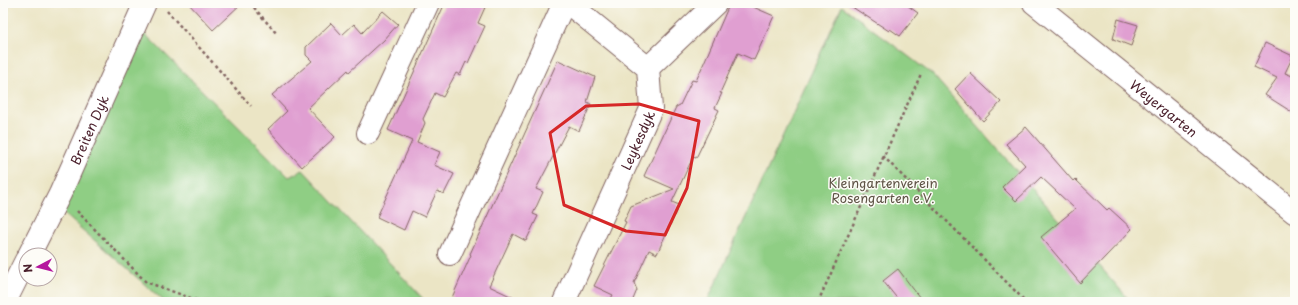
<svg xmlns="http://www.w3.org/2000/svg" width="1298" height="305" viewBox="0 0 1298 305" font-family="'Playpen Sans',sans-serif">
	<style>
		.green { fill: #8fce84; stroke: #6c7658 }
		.building { fill: #e09fd1 }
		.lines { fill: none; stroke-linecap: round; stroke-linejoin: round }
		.minor-casing { stroke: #826461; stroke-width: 24 }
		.path { stroke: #826461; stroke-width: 2.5; stroke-dasharray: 3 3; stroke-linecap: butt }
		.minor { stroke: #fff; stroke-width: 22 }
		.marked { fill: none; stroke: #d62828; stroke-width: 3; stroke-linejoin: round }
		.labels { text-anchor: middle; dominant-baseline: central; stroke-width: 3; stroke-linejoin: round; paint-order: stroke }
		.street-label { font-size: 13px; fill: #4a1f2b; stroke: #fdfcf7 }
		.park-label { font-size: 13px; fill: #5f5446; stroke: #fdfcf7 }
	</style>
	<rect width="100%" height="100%" fill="#fdfcf7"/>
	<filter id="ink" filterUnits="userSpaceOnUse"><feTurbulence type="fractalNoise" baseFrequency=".025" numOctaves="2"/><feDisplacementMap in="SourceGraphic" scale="8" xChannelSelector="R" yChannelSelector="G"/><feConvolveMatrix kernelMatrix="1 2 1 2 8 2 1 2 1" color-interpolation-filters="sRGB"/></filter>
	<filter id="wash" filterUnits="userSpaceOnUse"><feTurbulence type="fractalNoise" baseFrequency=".012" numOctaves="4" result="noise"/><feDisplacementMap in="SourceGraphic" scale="16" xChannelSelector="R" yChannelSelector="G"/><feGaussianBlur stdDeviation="0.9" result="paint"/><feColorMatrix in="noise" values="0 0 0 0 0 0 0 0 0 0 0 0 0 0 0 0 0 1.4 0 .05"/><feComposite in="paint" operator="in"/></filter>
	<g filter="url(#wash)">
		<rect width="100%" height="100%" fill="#ebe5c5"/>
		<path class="green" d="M842,6L933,75L1131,302H707Z
			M142,31L289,177L303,170L426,302H165L62,212Z"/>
		<g id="blocks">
			<path class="building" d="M188,3H242L213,30Z
				M445,3H487L478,23L485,26L468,63L466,62L460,75L456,73L443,97L435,93L423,119L425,123L417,142L440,152L434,165L454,174L444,194L437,191L425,217L412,211L404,230L377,217L412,141L388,130Z
				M730,3H744L774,16L754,60L738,53L720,93H722L715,108L719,110L696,158L693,157L672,202L679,205L657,254L649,250L634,283L637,290L632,302H609L613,295L594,286L626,222L624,221L631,206L674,189L644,176L676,107L680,105L692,80L696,81Z
				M846,3H904L918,13L900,36L890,29L889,31Z
				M383,11L398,24L384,40L349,72L348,70L308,108L335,137L302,167L268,129L287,111L272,95L312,61L306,55V47L331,23L342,35L354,24L362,33Z
				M1118,19L1138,25L1131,46L1113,39Z
				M1265,43L1293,56L1285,73L1295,77V114L1265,95L1277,78L1254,67Z
				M558,60L595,77L587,102L591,104L579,131L569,126L536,189L543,192L533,214L538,216L526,241L513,234L489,286L523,302H450L471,255L470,254Z
				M970,73L1001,102L983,121L955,89Z
				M1026,127L1073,181L1075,179L1107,210L1109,208L1132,229L1080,283L1041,237L1075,209L1041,177L1016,201L1002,187L1025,165L1006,144Z
				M898,269L923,302H900L883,281Z"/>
		</g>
	</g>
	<g filter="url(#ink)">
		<use href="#blocks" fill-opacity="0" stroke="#826461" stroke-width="1"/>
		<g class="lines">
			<defs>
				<g id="minor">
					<path id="s1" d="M1034,3L1295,213"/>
					<path d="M648,68L716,3"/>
					<path d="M368,133L428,3"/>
					<path d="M450,254L564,3"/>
					<path id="s2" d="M29,255L60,194L145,3"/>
					<path d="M5,302L26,260"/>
					<path id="s3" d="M564,302L651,109L648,68L568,3"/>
				</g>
			</defs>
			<use href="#minor" class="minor-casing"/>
			<path class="path" d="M250,3L277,34
				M167,11L251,106
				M883,156L1026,302
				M77,211L146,282L202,302
				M818,302L921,74"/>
			<use href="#minor" class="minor"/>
		</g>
	</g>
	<path class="marked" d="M639,104L699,121L687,188L665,235L626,231L564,205L550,133L586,106Z"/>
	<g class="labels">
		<g class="street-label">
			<text stroke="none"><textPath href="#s1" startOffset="167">Weyergarten</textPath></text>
			<text stroke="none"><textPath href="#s2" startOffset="139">Breiten Dyk</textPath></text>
			<text stroke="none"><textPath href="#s3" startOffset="178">Leykesdyk</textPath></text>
		</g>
		<g class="park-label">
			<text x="883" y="182">Kleingartenverein<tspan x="883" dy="15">Rosengarten e.V.</tspan></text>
		</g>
	</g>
	<rect width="1298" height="305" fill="none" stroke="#fdfcf7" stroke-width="16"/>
	<g transform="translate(38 267) rotate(263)"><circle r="19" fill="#fdfcf7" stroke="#b5a4a5"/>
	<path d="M0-3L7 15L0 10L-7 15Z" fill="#b5179e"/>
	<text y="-6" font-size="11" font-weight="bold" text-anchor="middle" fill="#4a1f2b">N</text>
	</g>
</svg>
